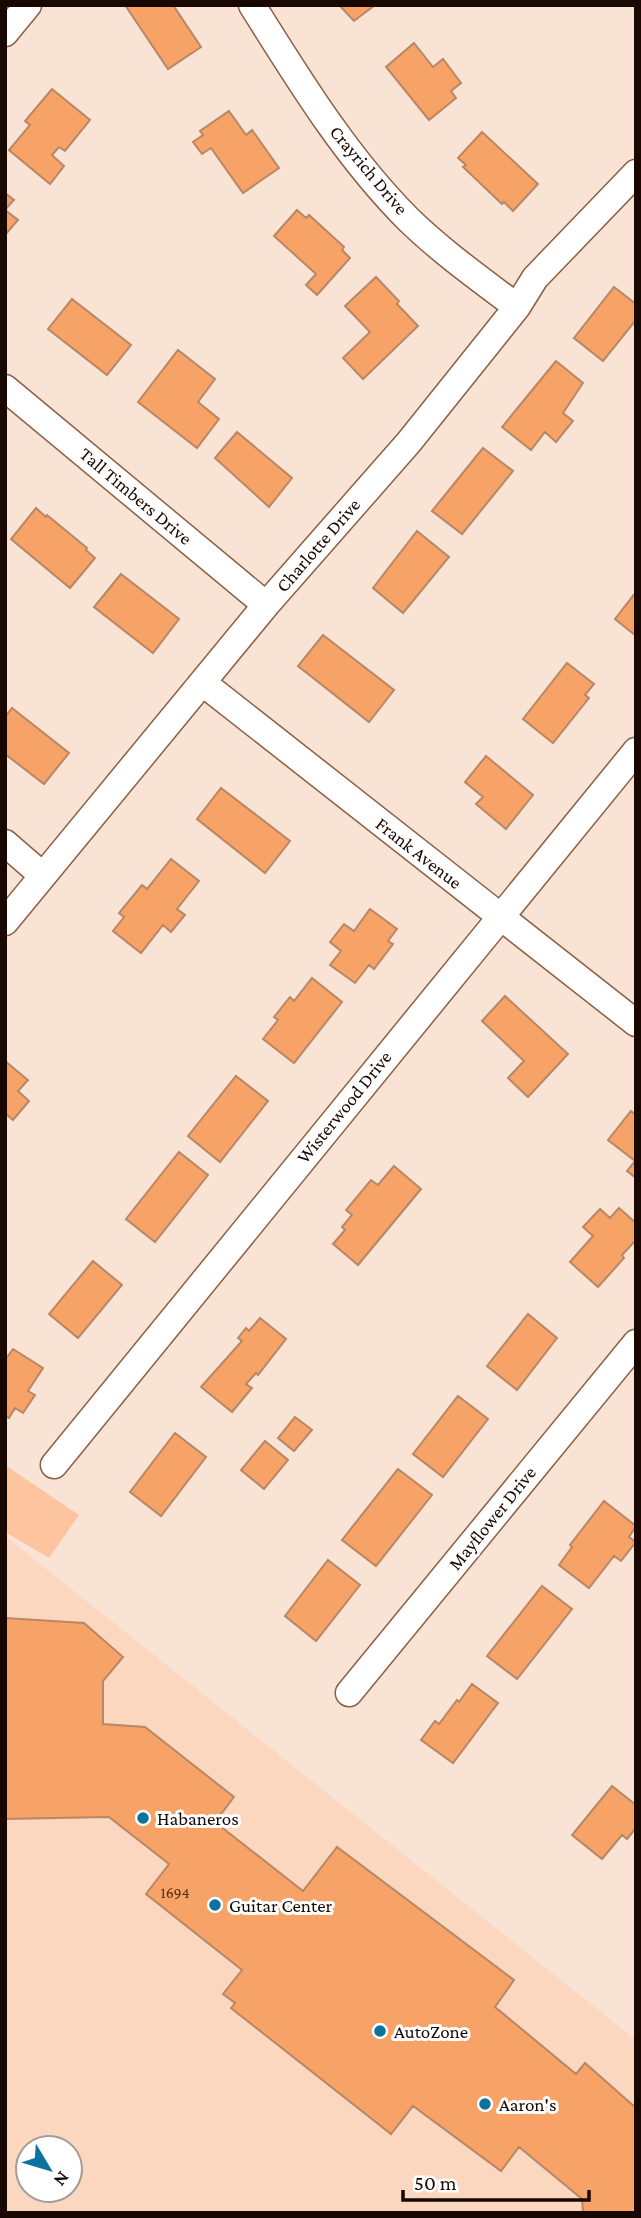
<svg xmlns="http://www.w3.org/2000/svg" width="641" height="2218" viewBox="0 0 641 2218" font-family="'Crimson Pro',serif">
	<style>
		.built { fill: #fbd7bf; fill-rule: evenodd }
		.green { fill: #fcc49f }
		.building { fill: #f7a266; stroke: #b88766; stroke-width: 2 }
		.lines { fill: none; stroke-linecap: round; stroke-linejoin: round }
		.minor-casing { stroke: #8d5f40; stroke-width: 29 }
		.minor { stroke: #fff; stroke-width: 26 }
		.poi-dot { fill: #0c739f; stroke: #fff; stroke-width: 2.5 }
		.labels { text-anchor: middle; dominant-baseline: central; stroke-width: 6; stroke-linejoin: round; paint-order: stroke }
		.number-label { font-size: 16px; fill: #502e1a }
		.street-label { font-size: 19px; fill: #190801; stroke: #fff }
		.poi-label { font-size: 19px; fill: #190801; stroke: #fff; text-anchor: start }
	</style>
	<rect width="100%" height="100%" fill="#f9e3d5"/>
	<path class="built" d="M5,1536L636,2040V2213H5ZM28,2148H70V2190H28Z"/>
	<path class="green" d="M5,1465L79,1515L49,1558L5,1532Z"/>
	<path class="building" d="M125,5H173L201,47L168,69Z
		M339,5H375L354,21Z
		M414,43L433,67L443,59L461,83L451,91L456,98L429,120L386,67Z
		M52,89L90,120L65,151L59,147L52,155L64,166L50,184L9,150L30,125L25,121Z
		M229,111L246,135L252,130L279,168L243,193L211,148L202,154L193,142L203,135L200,131Z
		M482,132L538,184L513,211L504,202L502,204L463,167L466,165L458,158Z
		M5,193L14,200L5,210Z
		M5,210L18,220L5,235Z
		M297,210L306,218L309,215L344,247L342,250L350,258L317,295L306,285L316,274L274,236Z
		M376,277L399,301L397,304L418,326L363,379L343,358L370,332L345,306Z
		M614,287L636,304V320L603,361L574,338Z
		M72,299L131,345L107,375L48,329Z
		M178,350L215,379L198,402L219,419L197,448L138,402Z
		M556,361L583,383L563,413L573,421L556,442L545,432L531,450L502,427Z
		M237,432L292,478L269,507L215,458Z
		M483,448L513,471L462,534L432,511Z
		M36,508L46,517L47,515L87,548L86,550L95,558L70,588L11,539Z
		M417,531L449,557L403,613L373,588Z
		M121,574L179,619L153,653L94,607Z
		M636,592V636L615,619Z
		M323,635L394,690L369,722L298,666Z
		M567,663L594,684L585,695L589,698L553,743L523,719Z
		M12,708L69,753L44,784L5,754V717Z
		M486,756L533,795L506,829L476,804L483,797L465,782Z
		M221,788L290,841L265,873L197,819Z
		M171,859L199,881L177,909L185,915L171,932L163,925L141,953L113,931L124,917L119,913L142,885L147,889Z
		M370,909L397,929L388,941L393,944L374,969L369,965L355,983L330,965L341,951L330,942L344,924L354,931Z
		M312,978L342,1002L294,1063L263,1039L278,1020L274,1017L290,997L294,1001Z
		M505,996L568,1054L528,1097L508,1078L524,1061L482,1021Z
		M5,1061L28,1080L18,1091L29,1101L13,1120L5,1113Z
		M236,1076L268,1101L220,1162L188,1136Z
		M631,1111L636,1115V1178L627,1171L635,1161L608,1140Z
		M179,1152L208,1175L155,1242L126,1219Z
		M394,1166L421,1189L358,1265L333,1244L345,1230L342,1227L352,1215L346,1210L371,1180L378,1185Z
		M619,1208L636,1223V1240L622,1255L624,1258L598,1287L570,1262L593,1236L583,1227L600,1209L610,1218Z
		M93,1261L122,1285L78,1338L49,1314Z
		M528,1314L557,1338L517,1390L487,1366Z
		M260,1318L286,1339L258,1375L256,1373L246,1384L252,1388L232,1412L201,1387L242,1341L238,1338L246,1328L249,1331Z
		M13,1349L43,1368L28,1391L35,1395L23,1413L15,1408L9,1418L5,1416V1360Z
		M458,1396L488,1419L443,1477L413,1454Z
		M295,1417L312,1430L294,1451L278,1438Z
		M175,1433L206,1457L161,1516L130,1492Z
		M265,1441L288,1460L264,1489L241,1470Z
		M398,1469L432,1495L376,1566L342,1540Z
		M604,1501L636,1526L629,1537L636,1542L621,1561L614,1556L589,1588L559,1565L572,1547L570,1545Z
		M328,1560L360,1585L316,1641L285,1616Z
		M542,1586L572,1609L517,1679L487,1656Z
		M5,1618L84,1623L123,1657L103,1681V1724L145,1727L234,1797L215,1822L303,1891L337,1847L514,1980L495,2007L576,2074L585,2063L636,2108V2213H583L582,2199L519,2147L501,2171L413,2106L391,2134L231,2008L235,2003L223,1994L242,1970L146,1894L169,1864L109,1817L5,1819Z
		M472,1684L498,1703L453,1763L421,1740L435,1721L439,1724L457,1700L459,1702Z
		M612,1786L636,1805V1828L627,1839L622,1835L602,1859L572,1835Z"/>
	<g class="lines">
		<defs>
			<path id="minor" d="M252,5C299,80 346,157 409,220C442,252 480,279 517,307
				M5,33L28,5
				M5,388L266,605
				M203,683L636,1023
				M5,843L42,875
				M5,922L266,605L409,442L517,307L535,278L636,173
				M54,1465L636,751
				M349,1693L636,1343"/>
		</defs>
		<use href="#minor" class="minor-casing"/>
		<use href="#minor" class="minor"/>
	</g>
	<g class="poi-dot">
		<circle cx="143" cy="1818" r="7"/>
		<circle cx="215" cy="1905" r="7"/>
		<circle cx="380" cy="2031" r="7"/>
		<circle cx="485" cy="2104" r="7"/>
	</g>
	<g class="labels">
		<g class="number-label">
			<text x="175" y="1892">1694</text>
		</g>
		<g class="street-label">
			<text transform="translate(369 170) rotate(50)">Crayrich Drive</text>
			<text transform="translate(136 496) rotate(40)">Tall Timbers Drive</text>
			<text transform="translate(318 545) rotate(-49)">Charlotte Drive</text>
			<text transform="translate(419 853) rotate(38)">Frank Avenue</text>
			<text transform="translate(344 1107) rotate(-51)">Wisterwood Drive</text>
			<text transform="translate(492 1518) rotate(-51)">Mayflower Drive</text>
		</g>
		<g class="poi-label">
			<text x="157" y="1818">Habaneros</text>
			<text x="229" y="1905">Guitar Center</text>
			<text x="394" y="2031">AutoZone</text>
			<text x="499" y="2104">Aaron's</text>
		</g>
	</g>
	<rect width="641" height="2218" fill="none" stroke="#190801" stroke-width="14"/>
	<g transform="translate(49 2169) rotate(128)"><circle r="33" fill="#ffffff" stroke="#a39c99" stroke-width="2"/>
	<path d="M0-5L12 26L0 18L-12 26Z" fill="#0c739f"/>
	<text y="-10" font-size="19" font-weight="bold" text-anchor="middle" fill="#190801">N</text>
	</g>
	<path d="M403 2190v10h186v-10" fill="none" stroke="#190801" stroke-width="3.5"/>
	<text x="414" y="2190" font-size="21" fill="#190801" stroke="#ffffff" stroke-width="5" paint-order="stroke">50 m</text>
</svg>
